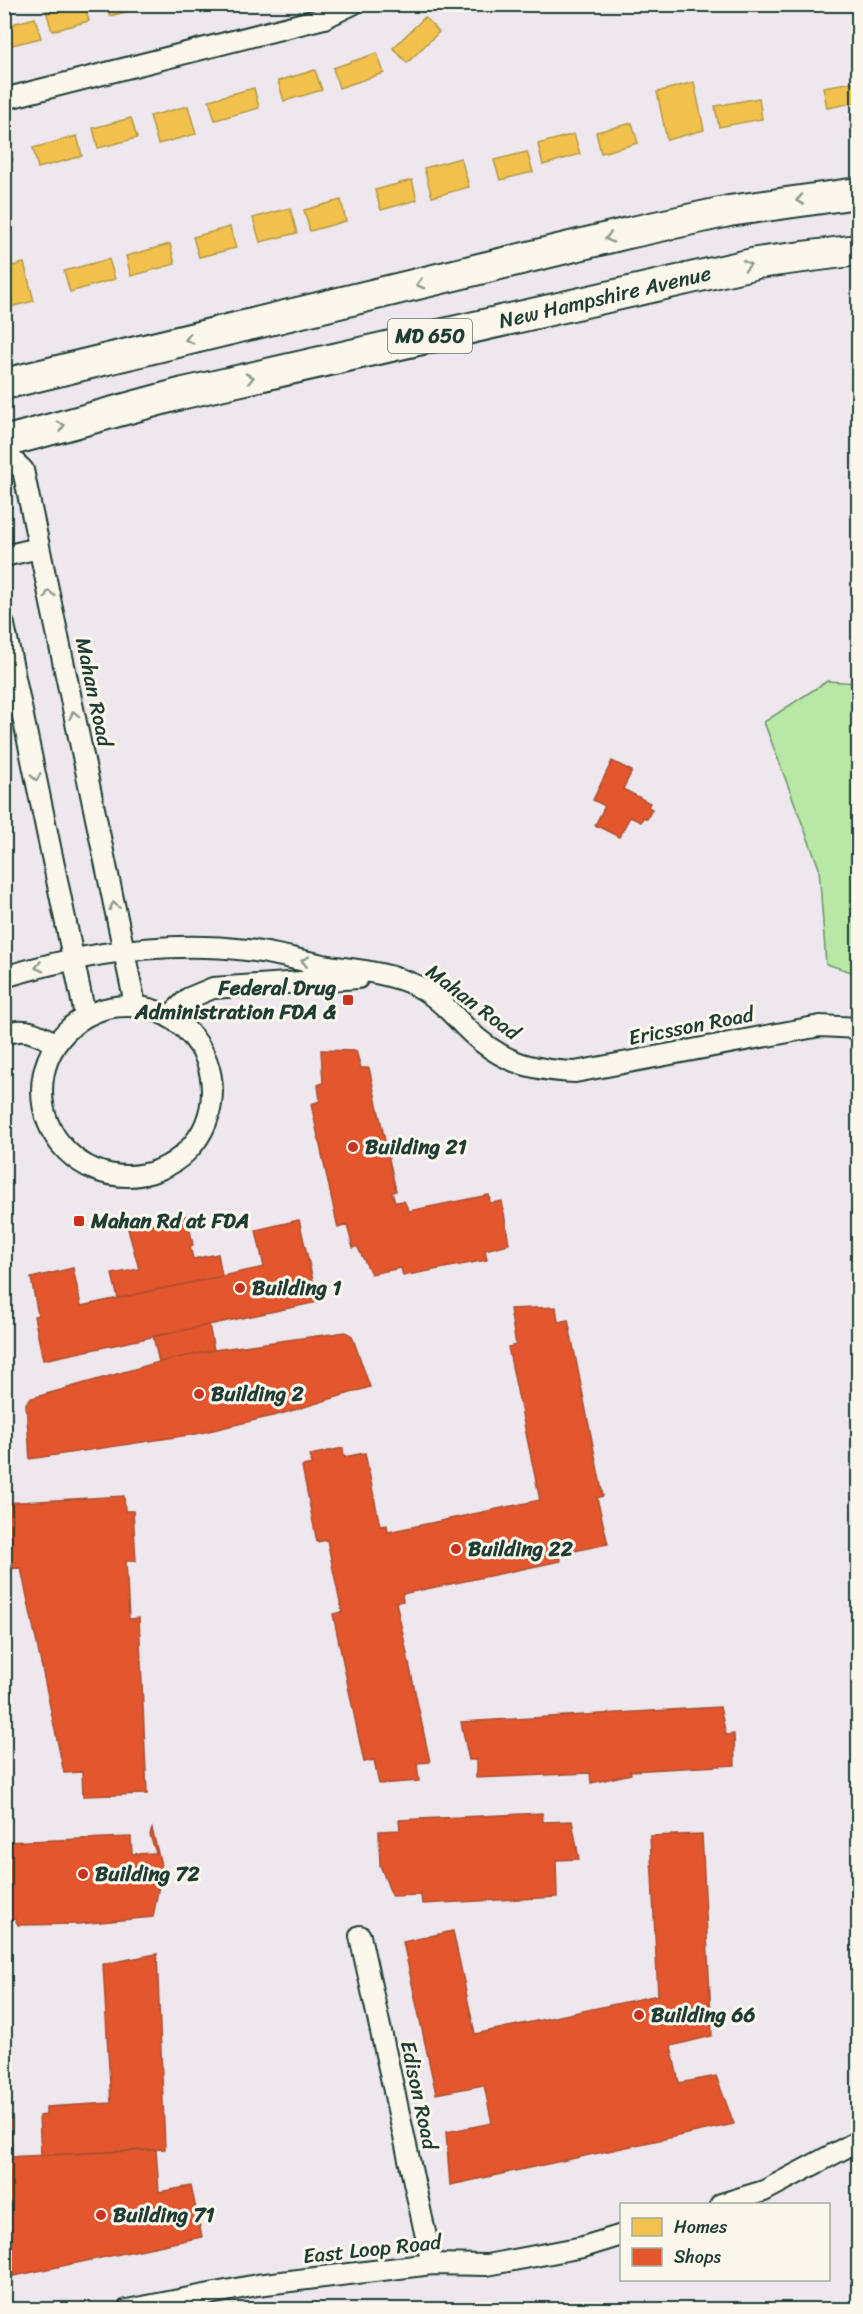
<svg xmlns="http://www.w3.org/2000/svg" width="863" height="2314" viewBox="0 0 863 2314" font-family="Sriracha,sans-serif">
	<style>
		.green { fill: #b9e7a5; stroke: #6c926c; stroke-width: 1.5 }
		.homes { fill: #f2c14e; stroke: #b39946; stroke-width: 1.5 }
		.shops { fill: #e4572e; stroke: #a94f30; stroke-width: 1.5 }
		.lines { fill: none; stroke-linecap: round; stroke-linejoin: round }
		.minor-casing { stroke: #1f3d34; stroke-width: 24 }
		.primary-casing { stroke: #1f3d34; stroke-width: 34 }
		.minor { stroke: #fbf7ec; stroke-width: 20 }
		.primary { stroke: #fbf7ec; stroke-width: 30 }
		.oneway { stroke: #8d9a90 }
		.poi-dot { fill: #c8321e; stroke: #fbf7ec; stroke-width: 2 }
		.labels { text-anchor: middle; dominant-baseline: central; stroke-width: 6; stroke-linejoin: round; paint-order: stroke }
		.shield { fill: #fbf7ec; stroke: #61756b; stroke-width: 1.5 }
		.shield-label { font-size: 20px; font-weight: bold; fill: #1f3d34 }
		.street-label { font-size: 21px; fill: #1f3d34; stroke: #fbf7ec }
		.poi-label { font-size: 21px; font-weight: bold; fill: #1f3d34; stroke: #fbf7ec; text-anchor: start }
	</style>
	<rect width="100%" height="100%" fill="#eee7ee"/>
	<filter id="ink" filterUnits="userSpaceOnUse"><feTurbulence type="fractalNoise" baseFrequency=".0167" numOctaves="2"/><feDisplacementMap in="SourceGraphic" scale="12" xChannelSelector="R" yChannelSelector="G"/><feConvolveMatrix kernelMatrix="1 2 1 2 8 2 1 2 1" color-interpolation-filters="sRGB"/></filter>
	<g filter="url(#ink)">
		<path class="green" d="M827,681L858,683V974L826,964L819,868L764,722Z"/>
		<path class="homes" d="M69,4H84L89,21L52,31L46,11Z
			M106,4H146L147,6L110,16Z
			M425,17L439,32L407,63L393,48Z
			M35,18L41,38L4,47V26Z
			M377,53L384,73L339,88L333,68Z
			M315,70L322,90L284,101L278,81Z
			M858,81V102L827,108L823,87Z
			M694,82L704,130L667,140L657,92Z
			M254,88L259,108L215,120L209,100Z
			M759,98L762,119L719,127L715,106Z
			M188,106L196,134L158,144L150,116Z
			M131,118L137,138L98,148L93,128Z
			M632,123L638,143L601,153L596,132Z
			M574,134L580,154L543,165L538,144Z
			M77,136L82,156L38,168L33,148Z
			M527,152L533,172L500,180L494,160Z
			M4,154L13,159L4,176Z
			M461,158L469,187L432,197L424,168Z
			M412,180L417,200L381,210L375,190Z
			M341,200L346,221L310,231L304,210Z
			M290,208L297,233L260,242L253,218Z
			M230,227L236,248L199,257L193,237Z
			M170,244L175,264L131,276L126,256Z
			M109,259L115,279L70,292L64,271Z
			M24,263L34,301L6,308L4,268Z"/>
		<path class="shops" d="M612,761L632,771L623,789L650,803L648,807L652,809L647,819L643,817L641,822L630,817L619,837L595,825L605,806L593,800Z
			M321,1050L356,1051L361,1068H369L396,1191L392,1192L395,1202L404,1201L409,1211L489,1195L490,1203L502,1201L509,1244L485,1250L487,1260L403,1276L401,1268L371,1274L357,1246L353,1248L347,1225L338,1228L311,1104L320,1101L318,1085L323,1083Z
			M187,1216L193,1245L190,1246L193,1259L218,1254L222,1276L118,1298L112,1274L139,1269L128,1229Z
			M299,1220L318,1302L43,1360L34,1316L38,1315L31,1278L73,1268L81,1306L222,1276L264,1267L256,1230Z
			M556,1307L558,1322L568,1320L603,1496L597,1498L608,1544L560,1554L561,1561L402,1594L403,1601L396,1602L430,1762L417,1763L419,1781L379,1784L374,1760L364,1762L333,1614L342,1612L327,1540L317,1542L302,1466L312,1464L310,1455L343,1448L344,1457L365,1453L380,1526L387,1525L388,1532L540,1500L508,1347L516,1345L510,1309Z
			M209,1325L214,1350L159,1362L153,1336Z
			M346,1332L352,1336L370,1387L281,1414L196,1434L30,1459L26,1404L29,1399L159,1362L214,1350Z
			M124,1496L125,1511H133L136,1561H126L129,1619L139,1618L147,1794L83,1796L82,1772L64,1773L21,1568L4,1569V1503Z
			M720,1707L726,1735L734,1734L735,1765L630,1771L631,1774L591,1783L590,1773L476,1778V1760H469L461,1722Z
			M542,1813L543,1822L572,1821L579,1859L556,1860L557,1897L422,1904L421,1895L392,1896L380,1865L379,1831L400,1830L399,1820Z
			M152,1829L162,1869L153,1917L79,1924L18,1925L15,1919L4,1920V1842L131,1837L132,1854L156,1853L150,1835Z
			M702,1834L712,2036L671,2046L679,2083L716,2076L734,2124L450,2185L446,2132L492,2123L484,2085L436,2094L403,1942L453,1931L475,2034L658,1995L650,1836Z
			M157,1954L165,2149L41,2155L39,2116L46,2115V2107L111,2103L103,1964Z
			M4,1968L12,2154H4Z
			M156,2150L159,2192L191,2186L202,2237L4,2278V2157Z"/>
		<g class="lines">
			<defs>
				<path id="minor" d="M4,99L324,18L353,4
					M4,452L23,470L135,1004
					M4,556L39,548
					M4,625L85,1015
					M4,977C83,953 165,940 247,950C273,953 298,960 323,965C354,970 389,972 417,986C435,995 451,1012 465,1027C499,1061 528,1070 575,1072L820,1026L858,1028
					M42 1091a85 85 0 1 1 170 0a85 85 0 1 1-170 0Z
					M170,1016L189,998L213,988L358,978
					M4,1034C27,1026 35,1034 56,1043
					M360,1936L432,2264
					M721,2204L764,2191L858,2141
					M127,2310L257,2285L432,2264L487,2265L583,2247L622,2235"/>
				<path id="primary" d="M4,384L628,233L729,211L858,193
					M4,442L184,393L757,263L858,250"/>
			</defs>
			<use href="#minor" class="minor-casing"/>
			<use href="#primary" class="primary-casing"/>
			<use href="#minor" class="minor"/>
			<use href="#primary" class="primary"/>
		</g>
		<defs><path id="oneway-chevron" d="M-2-3.5L2.5 0L-2 3.5" fill="none" stroke-width="1.6" stroke-linecap="round" stroke-linejoin="round" transform="scale(1.5)"/></defs>
		<g class="oneway">
			<use href="#oneway-chevron" transform="translate(800 200) rotate(171)"/>
			<use href="#oneway-chevron" transform="translate(609 238) rotate(166)"/>
			<use href="#oneway-chevron" transform="translate(747 265) rotate(-12)"/>
			<use href="#oneway-chevron" transform="translate(420 284) rotate(166)"/>
			<use href="#oneway-chevron" transform="translate(189 339) rotate(167)"/>
			<use href="#oneway-chevron" transform="translate(250 378) rotate(-13)"/>
			<use href="#oneway-chevron" transform="translate(61 426) rotate(-15)"/>
			<use href="#oneway-chevron" transform="translate(49 594) rotate(-102)"/>
			<use href="#oneway-chevron" transform="translate(74 715) rotate(-102)"/>
			<use href="#oneway-chevron" transform="translate(36 777) rotate(78)"/>
			<use href="#oneway-chevron" transform="translate(114 906) rotate(-102)"/>
			<use href="#oneway-chevron" transform="translate(305 961) rotate(-167)"/>
			<use href="#oneway-chevron" transform="translate(39 967) rotate(165)"/>
		</g>
	</g>
	<g class="poi-dot">
		<rect x="342" y="994" width="12" height="12" rx="3"/>
		<circle cx="353" cy="1147" r="6"/>
		<rect x="73" y="1215" width="12" height="12" rx="3"/>
		<circle cx="240" cy="1288" r="6"/>
		<circle cx="199" cy="1394" r="6"/>
		<circle cx="456" cy="1549" r="6"/>
		<circle cx="83" cy="1874" r="6"/>
		<circle cx="639" cy="2015" r="6"/>
		<circle cx="101" cy="2215" r="6"/>
	</g>
	<g class="labels">
		<rect class="shield" x="388" y="319" width="84" height="34" rx="4.5"/>
		<g class="shield-label">
			<text x="430" y="336">MD 650</text>
		</g>
		<g class="street-label">
			<text transform="translate(605 297) rotate(-13)">New Hampshire Avenue</text>
			<text transform="translate(94 692) rotate(78)">Mahan Road</text>
			<text transform="translate(473 1002) rotate(37)">Mahan Road</text>
			<text transform="translate(691 1026) rotate(-11)">Ericsson Road</text>
			<text transform="translate(419 2095) rotate(78)">Edison Road</text>
			<text transform="translate(372 2249) rotate(-6)">East Loop Road</text>
		</g>
		<g class="poi-label">
			<text x="336" y="988" text-anchor="end">Federal Drug<tspan x="336" dy="24">Administration FDA &amp;</tspan></text>
			<text x="365" y="1147">Building 21</text>
			<text x="91" y="1221">Mahan Rd at FDA</text>
			<text x="252" y="1288">Building 1</text>
			<text x="211" y="1394">Building 2</text>
			<text x="468" y="1549">Building 22</text>
			<text x="95" y="1874">Building 72</text>
			<text x="651" y="2015">Building 66</text>
			<text x="113" y="2215">Building 71</text>
		</g>
	</g>
	<rect width="863" height="2314" fill="none" stroke="#fbf7ec" stroke-width="24"/>
	<rect x="12" y="12" width="839" height="2290" fill="none" stroke="#1f3d34" stroke-width="2" filter="url(#ink)"/>
	<rect x="620" y="2203" width="210" height="78" fill="#fbf7ec" stroke="#a3ada2" stroke-width="1.5"/>
	<rect x="632" y="2218" width="30" height="18" fill="#f2c14e" stroke="#a3ada2" stroke-width="1.5"/>
	<text x="674" y="2233" font-size="18" fill="#1f3d34">Homes</text>
	<rect x="632" y="2248" width="30" height="18" fill="#e4572e" stroke="#a3ada2" stroke-width="1.5"/>
	<text x="674" y="2263" font-size="18" fill="#1f3d34">Shops</text>
</svg>
